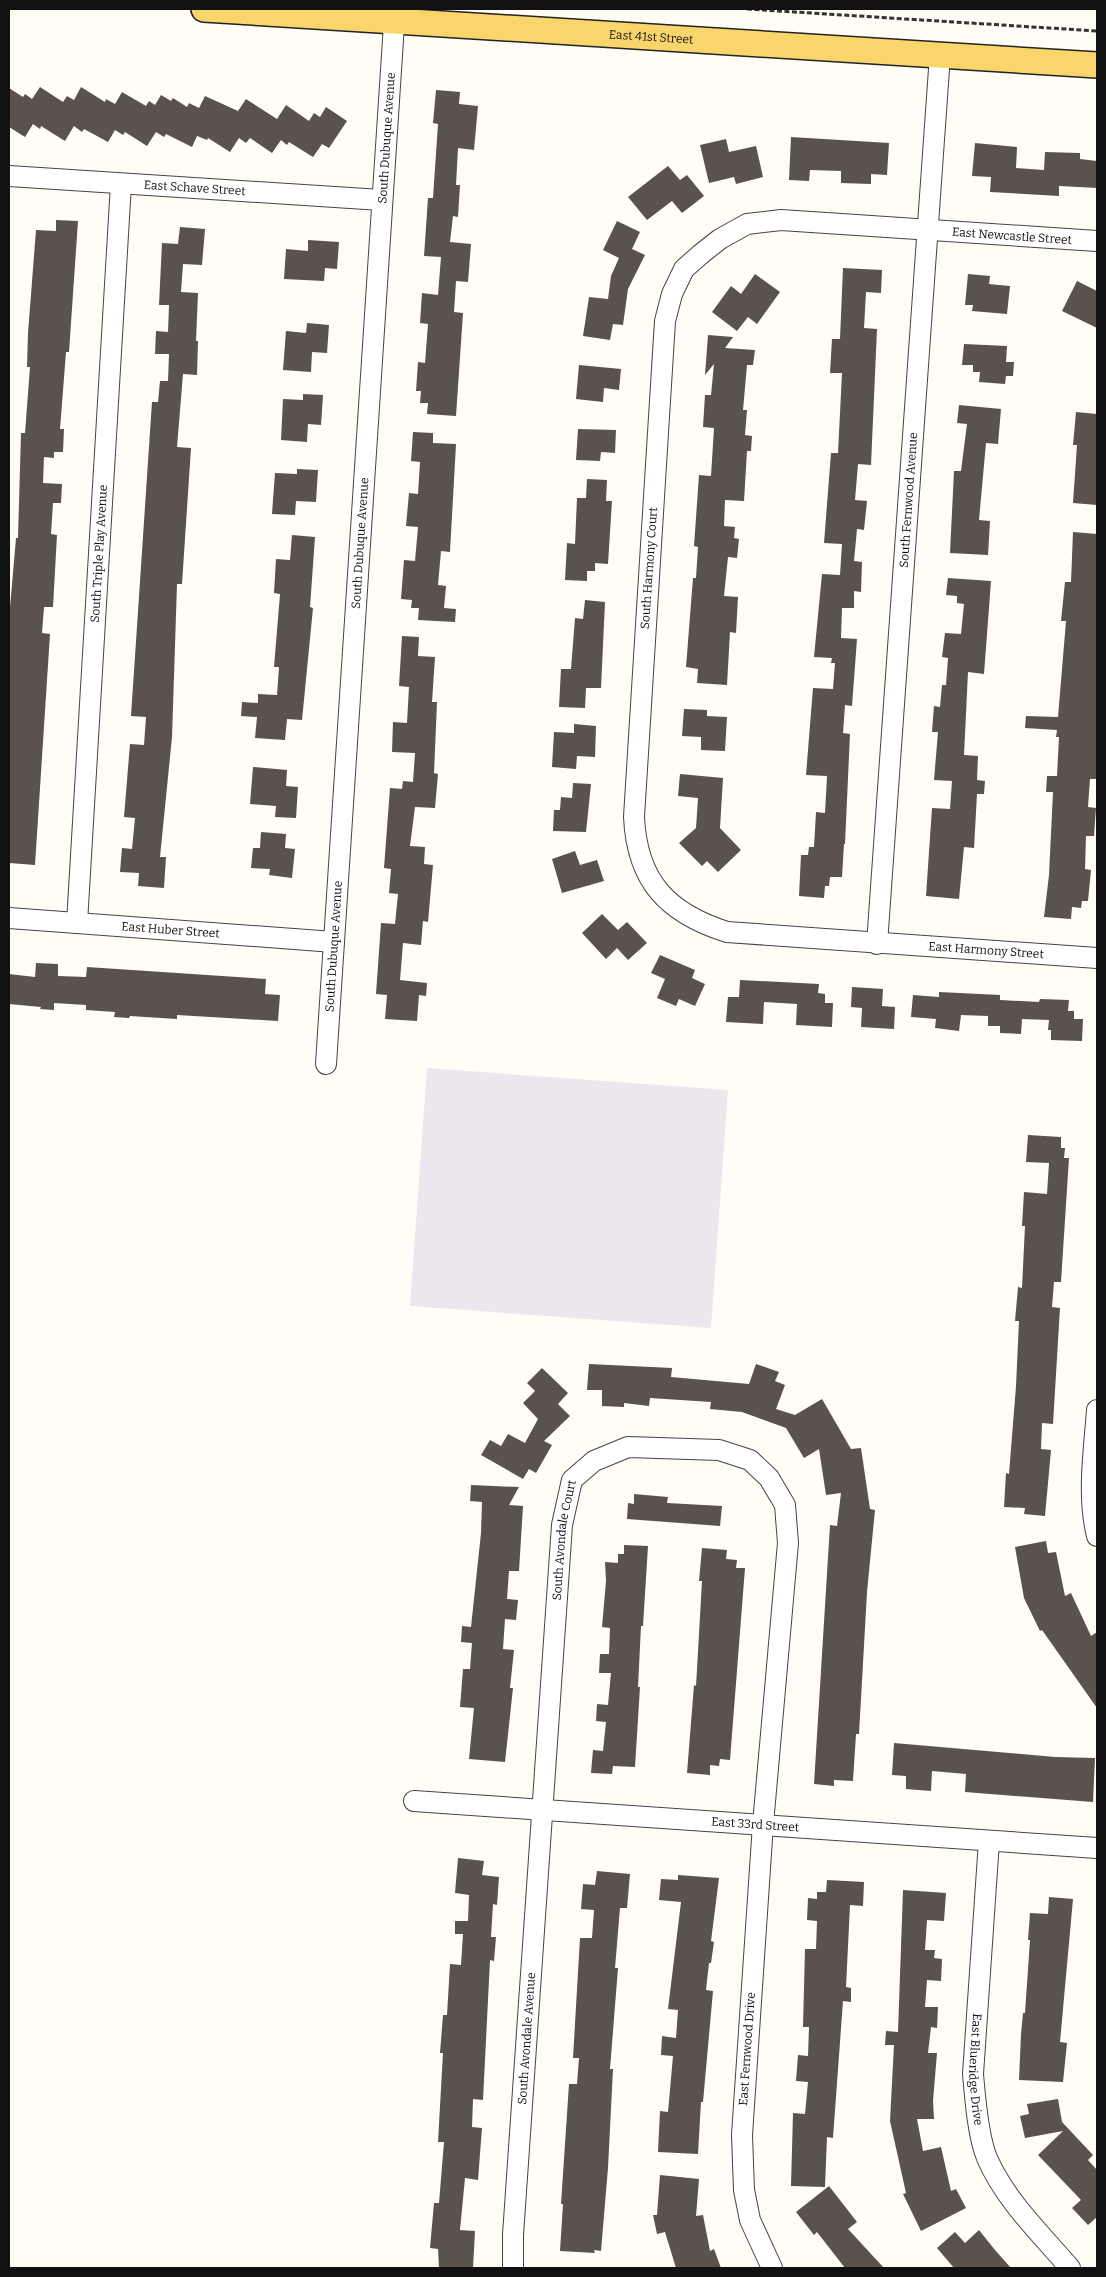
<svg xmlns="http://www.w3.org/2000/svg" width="1106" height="2277" viewBox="0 0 1106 2277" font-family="Bitter,serif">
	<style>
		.industrial { fill: #eee6ef }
		.building { fill: #5a524d }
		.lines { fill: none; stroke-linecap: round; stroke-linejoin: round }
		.minor-casing { stroke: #444; stroke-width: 22 }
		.major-casing { stroke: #222; stroke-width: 28 }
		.path { stroke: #333; stroke-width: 3; stroke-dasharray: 5 2.5; stroke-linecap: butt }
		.minor { stroke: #fff; stroke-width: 20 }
		.major { stroke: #f9d66b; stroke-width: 25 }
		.labels { text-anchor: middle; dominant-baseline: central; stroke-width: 5; stroke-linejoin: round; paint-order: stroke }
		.street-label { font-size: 12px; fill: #111; stroke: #fff }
	</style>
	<rect width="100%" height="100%" fill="#fffdf5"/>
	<path class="industrial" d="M427,1068L728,1090L711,1328L410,1306Z"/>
	<path class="building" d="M40,87L63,102L67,96L74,100L81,87L105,102L106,99L115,104L122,92L146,106L149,101L155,105L161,95L171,101L173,98L187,107L189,103L199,108L205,96L238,111L246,99L277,119L286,105L309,121L314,113L320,117L326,107L347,121L329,148L322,144L313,157L289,142L287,145L281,140L272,153L250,138L246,143L239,138L230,152L208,138L207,140L197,136L192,147L166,134L164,137L156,132L147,146L125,132L123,135L115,130L108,142L84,129L82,132L74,126L65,141L41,126L40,129L33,124L25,137L9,127V88L23,97L25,94L32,99Z
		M436,90L460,92L459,104L478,106L474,150L458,148L456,185H460L458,217L453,216L450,242L471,244L468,282L456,281L454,312L463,313L456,416L427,414L428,403H420L421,391H416L418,362L425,363L428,324L420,323L422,293L438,295L441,257L424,256L428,198H433L438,124L433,123Z
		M791,137L889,143L887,175L871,174V184L841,183V171L810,170L809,181L789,180Z
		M726,139L729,152L756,146L763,177L736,184L734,177L709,183L700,145Z
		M975,143L1017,147L1016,168L1044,170L1045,152L1080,153V159L1097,161V188L1059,186V196L990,192L991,177L972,176Z
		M668,166L680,180L687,175L704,196L682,213L672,201L647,220L628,197Z
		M56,220L78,221L69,352H66L60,429H64L63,452H54V458L44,457L43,483L62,484L61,503H53L51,534L57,535L53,607H44L42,633L50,634L35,865L9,863V619L16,538H18L21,433H25L30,367H27L28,333L36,230L56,231Z
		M617,221L640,232L632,249L645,255L628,289L623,325L613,324L610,340L583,336L589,297L608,299L611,276L619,258L603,250Z
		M180,227L205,229L202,265L183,264L181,292L198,293L196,341H198L197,375L183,374L177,447L191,448L182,584H177L172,737L160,857H166L164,888L138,886L139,873L120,872L122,848L132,849L135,818L124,817L130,744L144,745L146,717L131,716L152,402H158L160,381H168L169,354H155L156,331L168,332L169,305H159L162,243L178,244Z
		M308,240L339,242L337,269L325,268L324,281L284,279L286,249L308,251Z
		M843,268L882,270L881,293L866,292L864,328L877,329L871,465L858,464L855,500L867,501L864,530L857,529L854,561L862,562L861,592L854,591V608H842L841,638L857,639L852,706L845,705L843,733L850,734L845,844H844L842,877H830L829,886H825L824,898L799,896L801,855H808L809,847H814L816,812L825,813L827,776L806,775L813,688L833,689L835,663H831L832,658L814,657L822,574L840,575L842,544L824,543L831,453H838L842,373H830L832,339H840Z
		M755,274L780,292L757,324L748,317L737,331L712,312L731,286L741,294Z
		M968,274L990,276L989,284L1010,286L1007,314L972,311L973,305H965Z
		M1077,281L1097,291V328L1062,311Z
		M307,323L329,325L327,353L312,352L311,372L283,370L286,331L306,333Z
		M708,335L733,337L725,348L755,350L753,365H747L743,410H747L745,435L752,436L751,451H747L744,501L725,500L724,526L735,527L734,538L739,539L737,558L728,557L724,596L738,597L736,633L730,632L727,685L697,683L698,669L686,667L693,578H696L698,547L694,546L699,475L711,476L714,428L703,427L705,395H711L714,364L705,375Z
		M964,344L1007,346L1006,362H1014L1013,376H1006L1005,384L979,382L980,372H973V365H962Z
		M579,365L621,369L619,390L604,388L603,402L576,399Z
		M303,394L323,395L321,425L308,424L307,442L281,440L283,399L303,400Z
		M959,405L1001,409L998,444L986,443L979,520L990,521L988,555L950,553L954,471H961L967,424L957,423Z
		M1076,412L1097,414V505L1073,503L1077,445H1073Z
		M578,429L616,430L615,453L601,452L600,461L576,460Z
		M413,432L433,433V443L456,444L450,552L441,551L438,585L446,586L444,608L456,609L455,622L418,620L419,608H411L412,600L401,599L404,560L415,561L418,527L406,526L409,493L418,494L420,462L411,461Z
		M297,469L318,470L316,502L296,501L295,515L272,514L275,473L297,474Z
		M587,479L607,480L606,501H612L608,564L595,563V571H587V581L565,580L567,543L575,544L577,498H586Z
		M1073,532L1097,534L1096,692H1097V779H1090L1088,807L1096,808L1094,836H1086L1085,869L1091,870L1088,901H1082L1081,908L1072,907L1071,919L1044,917L1049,875L1053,792H1046L1047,776H1057L1059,737H1056L1057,730L1025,728L1026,716L1058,717L1066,621H1061L1065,582H1071Z
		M292,535L315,537L310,607L313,608L302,720L287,719L285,740L255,738L257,717L241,716L242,702L258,703V694L277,695L279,667H274L280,594L274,593L276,559L290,560Z
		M948,578L991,581L984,674L968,672L964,755L978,756L977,780L985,781L984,794H977L974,848L964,847L959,899L926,896L932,808L950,809L952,781L934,780L938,732H932L934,706L940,707L942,685H946L948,658L942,657L945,633L961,634L964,604L957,603V596L946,595Z
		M585,600L605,602L601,688H586L585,708L559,707L561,669H571L575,618L583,619Z
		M402,636L419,637L418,656L435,657L432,702H437L434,773L438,774L435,808L415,807L410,846L425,847L424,864L433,865L428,922L423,921L421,945L403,943L400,980L427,983L426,996L419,995L417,1021L385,1019L387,995L376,994L381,923L395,924L398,894L389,893L391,869L384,868L390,788L402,789L403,781L413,782L415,753L392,752L393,722L407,723L409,687L399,686Z
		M684,709L707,710V716L727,717L725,751L701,750V737L682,736Z
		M574,724L596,726L595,757L577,756L576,769L552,767L554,732L574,733Z
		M253,767L287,770L286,786L298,787L296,818L275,817L276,806L250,804Z
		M680,774L723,778L720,828L741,850L718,872L707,861L702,866L679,843L696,828L698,798L678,796Z
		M573,783L591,784L586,832L553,831L554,810H560L561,797L572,798Z
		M261,832L286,834L285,848L295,849L292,878L269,875L270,869L251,868L253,848H260Z
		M575,851L580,865L597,860L604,881L562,893L552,859Z
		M602,914L618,930L627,922L647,943L628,960L617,948L606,959L582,933Z
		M660,955L695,970L692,978L705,984L695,1006L679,999L676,1006L657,998L665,979L651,973Z
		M36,963L58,964V976L86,977L87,967L266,979L265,994L280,995L278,1021L177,1015V1019L130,1016L129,1018L114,1017L115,1012L86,1010V1005L54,1003V1010L40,1009L41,1007L9,1004V974L35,977Z
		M740,980L819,984L818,993L825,994V1003H833L832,1027L796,1025L797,1004L764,1002L763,1024L726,1022L728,997H739Z
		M852,987L883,989L882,1006L895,1007L894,1029L861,1027L862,1008L851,1007Z
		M939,992L1000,995V1000L1039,1002L1040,999L1069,1000L1068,1011H1074V1019H1083L1082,1041L1051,1040V1030H1048L1049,1020L1022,1019L1021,1034L1000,1033V1026H988V1016L961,1015L959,1031L935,1028L936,1019L911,1017L913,995L939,997Z
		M1028,1135L1061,1137V1148H1065L1064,1158H1069L1061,1282H1054L1052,1307L1060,1308L1053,1424L1042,1423L1041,1449L1051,1450L1045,1516L1024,1514L1025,1508L1004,1507L1006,1473L1009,1474L1016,1386L1019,1321H1015L1018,1287L1022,1288L1025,1226H1022L1024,1192L1047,1194L1049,1163L1026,1162Z
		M589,1364L672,1368L671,1377L749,1384L756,1364L779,1372L775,1381L785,1385L776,1409L795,1415L822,1399L851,1449L861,1448L870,1509L875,1510L867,1592L859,1734H856L853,1781L834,1780V1786L814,1784L830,1525L837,1526L841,1493L826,1495L819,1449L804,1458L786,1428L742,1412L710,1409L711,1402L650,1398L649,1406L624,1403V1407L602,1406V1390H587Z
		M542,1368L568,1393L558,1404L570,1416L544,1441L552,1445L536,1473L529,1469L523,1479L481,1455L490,1440L501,1446L508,1434L525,1443L538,1419L523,1403L535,1391L527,1383Z
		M471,1485L519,1487L509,1505L523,1506L519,1571H509L507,1599L518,1600L516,1620L505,1619L503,1649L514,1650L510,1688H513L505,1762L469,1759L474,1708L460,1707L463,1669H470L472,1643L461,1642L462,1626L471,1627L481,1533L482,1502L470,1501Z
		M634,1494L668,1497L667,1503L722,1506L720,1526L627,1519L628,1503L634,1504Z
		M1046,1541L1048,1553L1056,1552L1065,1596L1071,1593L1091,1636L1097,1632V1708L1042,1630L1040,1631L1024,1598L1015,1547Z
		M624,1545L648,1546L643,1626H641L638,1687H640L635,1767L613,1766L612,1774L591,1773L593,1750L603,1751L606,1722L596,1721L597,1704L608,1705L611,1673H599L600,1654H609L610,1628L602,1627L606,1581L605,1562L618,1563V1554H624Z
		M702,1548L727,1550L726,1559L737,1560L736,1568H745L730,1760L720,1759L719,1766L710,1765V1775L687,1773L694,1685L696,1686L702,1581H699Z
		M894,1743L1055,1757L1095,1758L1093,1802L965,1792L966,1774L932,1771L931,1791L906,1789V1776L892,1775Z
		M458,1858L484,1861L482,1875L499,1877L497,1905L493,1904L491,1937H496L494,1961L490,1960L483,2100L473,2099L472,2127L482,2128L478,2180L465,2178L460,2230L475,2231L473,2268H439L438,2249L430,2248L434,2203H439L444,2142H438L443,2053H440L443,2015H447L450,1964L461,1965L463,1934H455V1921H468L469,1895L455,1893Z
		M597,1871L630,1874L627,1908H620L615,1968H618L610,2069H613L608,2168L601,2251L594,2250L595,2253L560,2251L563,2204H561L569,2084H577L579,2058H573L580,1938H592L594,1910L581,1909L583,1884L595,1885Z
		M678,1875L719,1878L711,1941L714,1942L711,1963H709L706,1990L713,1991L703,2102H701L698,2154L658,2152L660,2111L668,2112L673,2056L661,2055L662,2036L676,2038L678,2010L668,2009L681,1902L659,1900L661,1879L678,1880Z
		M827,1880L864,1882L863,1906L850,1905L846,1987L851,1988V2002L843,2001L833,2138L827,2137L825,2187L791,2186L793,2113L805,2114L808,2082L796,2081L798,2055L808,2056L809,2027H803L805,1949H816L817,1921L807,1920L808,1898L817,1899V1892H826Z
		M903,1890L946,1893L944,1921L927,1920L925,1950H935L934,1958L942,1959L941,1981L927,1980L925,2007H938L937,2028L931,2027L928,2053H937L933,2101L934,2119H917L923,2151L941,2147L951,2191L956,2189L966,2208L921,2231L903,2194L906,2193L890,2121L894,2045H885L886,2031L898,2032Z
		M1049,1897L1073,1899L1060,2042L1067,2043L1063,2082L1019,2080L1021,2034L1023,2013H1025L1030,1940H1028L1030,1913L1048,1914Z
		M1058,2099L1062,2122L1093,2155L1088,2160L1097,2170V2217L1088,2225L1072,2208L1081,2200L1038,2155L1063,2131L1025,2138L1020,2116L1029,2114L1027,2104Z
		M660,2175L699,2179L696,2216L703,2215L710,2251L714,2249L721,2268H676L665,2232L657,2234L653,2215H657Z
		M829,2186L857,2222L848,2229L884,2268H845L817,2232L814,2235L796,2212Z
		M979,2230L995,2250L1011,2268H954L937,2248L955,2232L965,2243Z"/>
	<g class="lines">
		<defs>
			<g id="minor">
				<path id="s1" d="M9,176L381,200"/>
				<path id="s2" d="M1097,241L781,220L747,224L720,239L701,254L684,269L672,294L665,321L634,817C637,881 667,913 727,932L1097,958"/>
				<path id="s3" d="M9,918L334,942"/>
				<path id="s4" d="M77,923L121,184"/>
				<path id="s5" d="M877,944L940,55"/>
				<path id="s6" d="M326,1064L395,9"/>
				<path d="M1097,1410C1094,1451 1087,1496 1097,1536"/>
				<path id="s7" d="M414,1801L1097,1848"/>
				<path id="s8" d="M989,1841L973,2074C975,2097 978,2137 987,2158C1005,2200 1041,2234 1070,2268"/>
				<path id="s9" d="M513,2268V2235L562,1525L572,1480L594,1461L628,1447L719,1450L750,1460L769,1478L785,1505L788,1543L763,1824L742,2135L744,2190L750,2220L772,2268"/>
			</g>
			<g id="major">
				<path id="s10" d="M204,9L1097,65"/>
			</g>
		</defs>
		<use href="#minor" class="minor-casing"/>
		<use href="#major" class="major-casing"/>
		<path class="path" d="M747,9L1097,31"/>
		<use href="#minor" class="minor"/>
		<use href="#major" class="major"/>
	</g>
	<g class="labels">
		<g class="street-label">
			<text stroke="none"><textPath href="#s10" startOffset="448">East 41st Street</textPath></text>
			<text stroke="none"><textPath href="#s6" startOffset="928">South Dubuque Avenue</textPath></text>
			<text stroke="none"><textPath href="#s1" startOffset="186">East Schave Street</textPath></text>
			<text transform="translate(1012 236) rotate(4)">East Newcastle Street</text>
			<text stroke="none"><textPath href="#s5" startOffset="445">South Fernwood Avenue</textPath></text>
			<text stroke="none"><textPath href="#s6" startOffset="522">South Dubuque Avenue</textPath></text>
			<text stroke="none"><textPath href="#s4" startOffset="370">South Triple Play Avenue</textPath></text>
			<text transform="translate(649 568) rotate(-86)">South Harmony Court</text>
			<text stroke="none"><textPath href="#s3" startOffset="162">East Huber Street</textPath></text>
			<text stroke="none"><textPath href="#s6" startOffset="118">South Dubuque Avenue</textPath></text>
			<text stroke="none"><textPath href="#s2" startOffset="1401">East Harmony Street</textPath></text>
			<text stroke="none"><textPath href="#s9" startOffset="730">South Avondale Court</textPath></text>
			<text stroke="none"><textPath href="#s7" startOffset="342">East 33rd Street</textPath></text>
			<text stroke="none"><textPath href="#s9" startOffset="230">South Avondale Avenue</textPath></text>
			<text transform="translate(747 2049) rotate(-86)">East Fernwood Drive</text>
			<text stroke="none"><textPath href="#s8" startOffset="229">East Blueridge Drive</textPath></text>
		</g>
	</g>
	<rect width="1106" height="2277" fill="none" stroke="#111111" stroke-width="20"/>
</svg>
